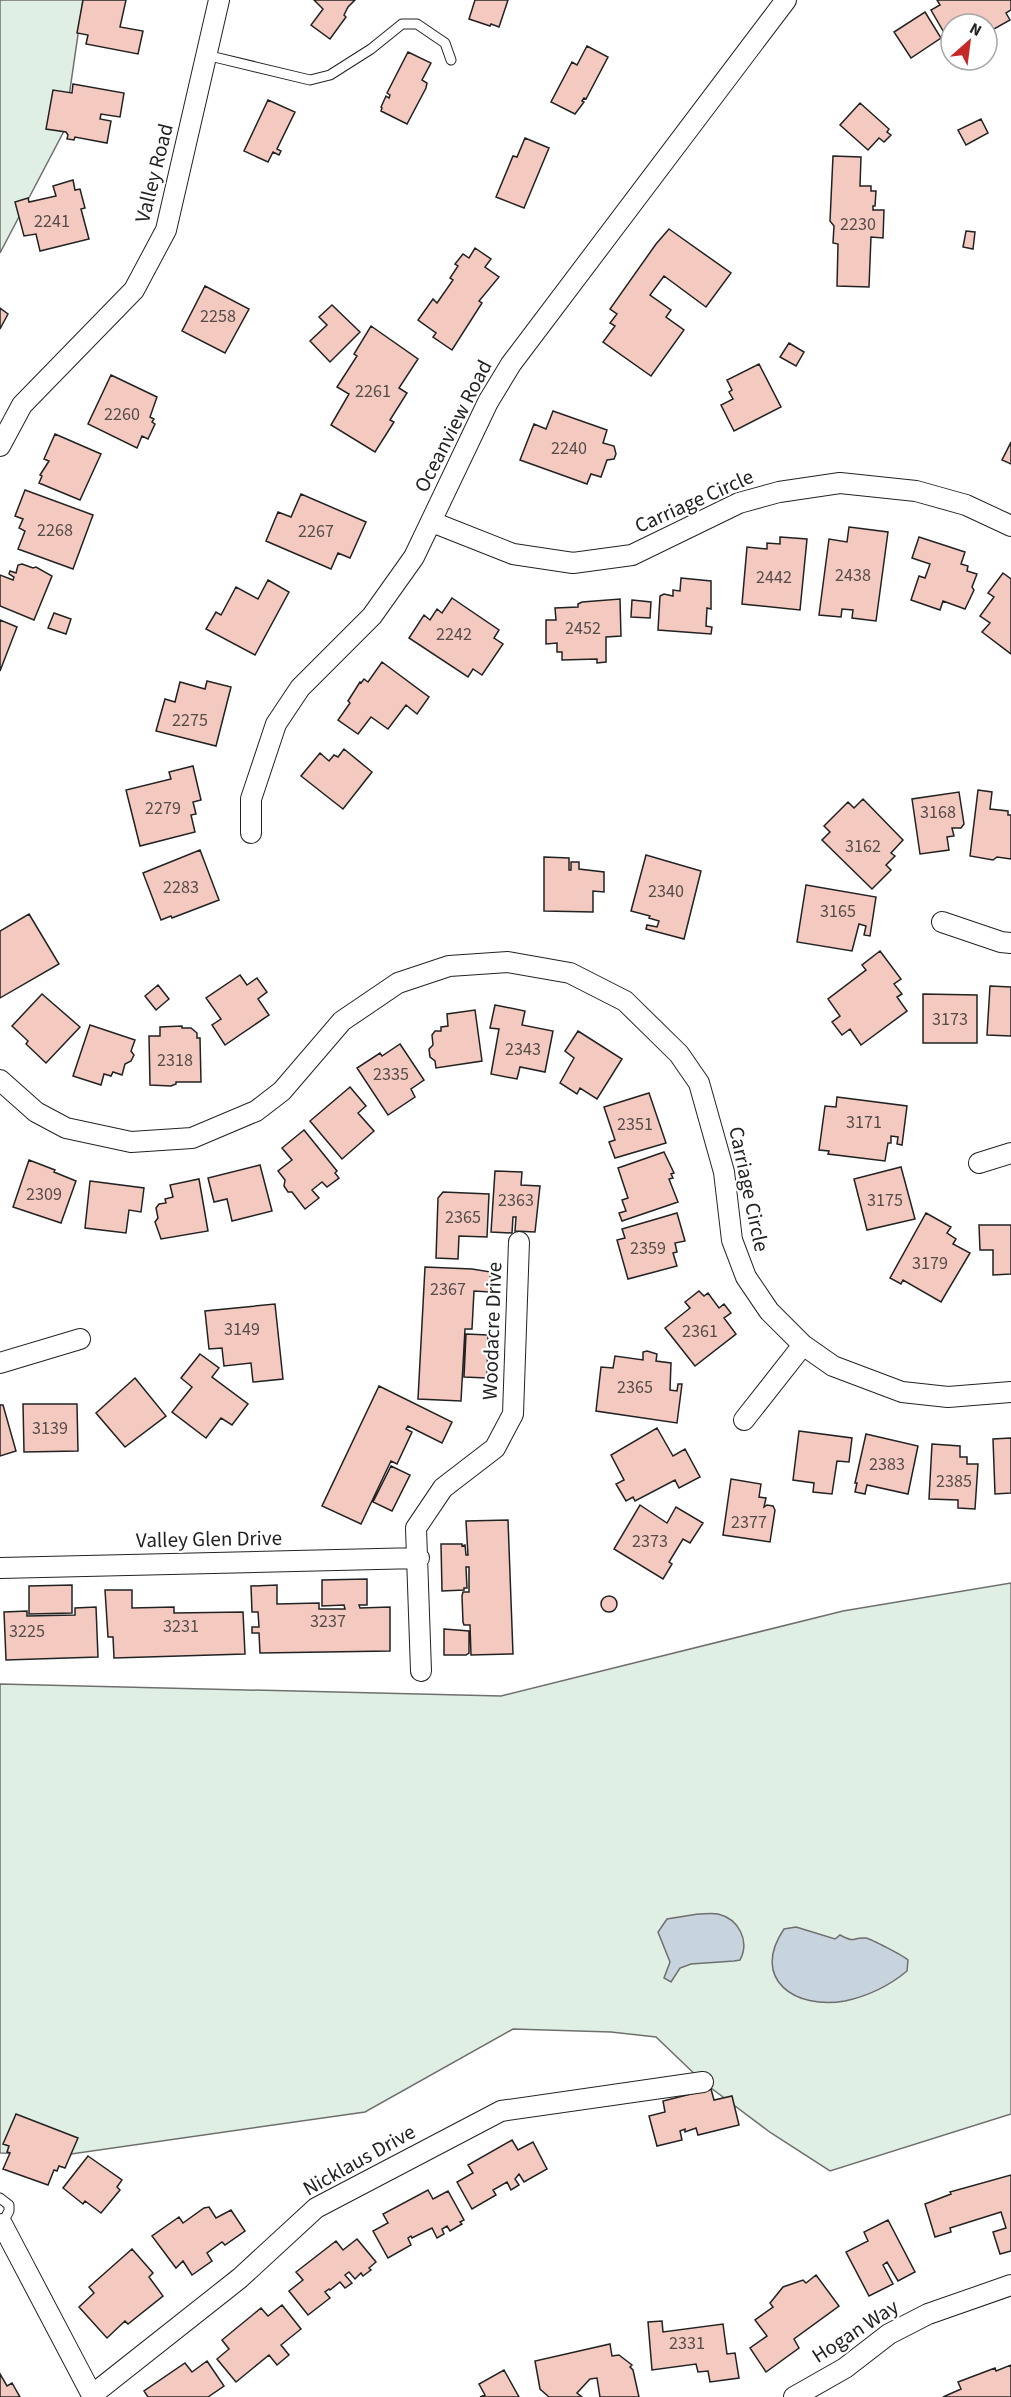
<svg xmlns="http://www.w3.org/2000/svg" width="1011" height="2397" viewBox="0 0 1011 2397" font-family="'Source Sans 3',sans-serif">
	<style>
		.green { fill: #e0efe3; stroke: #6f6f6f; stroke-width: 1.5 }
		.water { fill: #c7d3dd; stroke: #6f6f6f; stroke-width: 1.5 }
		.building { fill: #f3c9c0; stroke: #222; stroke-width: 1.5 }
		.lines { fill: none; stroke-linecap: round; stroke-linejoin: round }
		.lane-casing { stroke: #222; stroke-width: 11 }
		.street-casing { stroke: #222; stroke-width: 22 }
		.lane { stroke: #fff; stroke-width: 9 }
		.street { stroke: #fff; stroke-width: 20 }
		.labels { text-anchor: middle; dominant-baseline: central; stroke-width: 4.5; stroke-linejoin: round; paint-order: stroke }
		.number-label { font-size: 18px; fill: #564c4a }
		.street-label { font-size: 21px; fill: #222; stroke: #fff }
	</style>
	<rect width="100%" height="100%" fill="#fff"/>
	<path class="green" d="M0,0H83L64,131L0,253Z
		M1011,1583V2114L830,2171L771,2133L703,2082L656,2037L611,2032L513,2029L365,2112L71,2154L0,2153V1684L501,1696L843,1611Z"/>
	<path class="water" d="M698,1914C704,1914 712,1913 718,1914C739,1919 750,1941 740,1960L734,1961L691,1964L680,1968L671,1982L664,1978L670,1962L658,1932L667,1919Z
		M796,1927L835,1939L840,1935C857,1944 851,1937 866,1938C871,1939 904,1956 908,1960L907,1971C889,1986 868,1996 845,2001C795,2010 750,1979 784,1929Z"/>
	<path class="building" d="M83,0H126L120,27L143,31L138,54L86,44L88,35L77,33Z
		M314,0H355L348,7L344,15L346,17L330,39L311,25L323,9Z
		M475,0H508L499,27L491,24L490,26L469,19Z
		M937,0H1011V10L1006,13L1010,20L987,33V24H951V38L946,36L931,10L940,5Z
		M925,12L941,38L911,58L894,32Z
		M587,46L608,57L586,99L584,98L582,101L584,102L575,114L551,102L572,62L577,65Z
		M408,52L431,63L422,80L427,83L426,88L407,124L381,111L382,108L381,107L386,96L389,98L390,95L387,93Z
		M73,84L124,93L120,117L101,114L100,119L111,121L107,143L75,137L74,140L67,139L68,135L66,132L46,129L53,90L72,93Z
		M268,100L295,112L277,149L281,151L279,155L273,152L268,162L244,151Z
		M860,103L889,129L887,132L891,135L884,142L879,138L868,150L840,125Z
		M981,119L988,133L966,145L958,130Z
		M525,138L549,148L524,208L496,197L513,156L517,157Z
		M833,156L861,157L860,186H871V191H876L875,206H873V210H884L883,238L871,237L869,287L837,286L838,244L833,243L834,226L830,221Z
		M73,180L75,190L80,189L85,208L81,209L89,239L40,251L36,234L24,236L15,202L28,198L29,202L56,196L53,186Z
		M669,229L731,273L706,307L664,276L650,295L671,310L666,317L684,330L651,376L603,342L615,326L610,323L617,314L610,309L656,244Z
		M966,231L975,232L973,249L963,247Z
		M475,248L491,259L485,267L499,277L479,301L482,303L452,350L433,337L436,333L418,320L433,299L437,303L453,280L450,278L458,266L455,264L463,254L469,258Z
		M205,286L249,309L225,353L182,331Z
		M332,305L360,332L330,362L310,341L327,325L319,317Z
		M0,308L8,314L0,329Z
		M371,326L418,359L399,388L407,393L390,420L394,422L375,452L331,425L349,394L337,387L357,356L354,354Z
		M789,343L804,352L796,366L780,357Z
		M759,364L781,407L734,431L721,405L733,399L729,392L732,390L727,380Z
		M111,375L157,397L150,417L154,419L152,422L155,424L148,439L142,436L137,448L88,424Z
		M553,411L607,430L603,443L614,446L616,454L614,459L607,460L601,477L591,474L587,484L520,460L534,424L546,429Z
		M55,434L101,454L80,500L39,483L42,476L40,475L49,461L44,459Z
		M1011,442V464L1002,460Z
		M25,490L93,515L73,569L18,549L25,531L19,528L23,519L15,516Z
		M301,494L366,522L350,558L338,553L331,569L266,541L278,512L291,517Z
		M849,527L888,532L876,621L852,618L853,610L842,609L841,617L819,615L829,539L847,542Z
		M780,537L807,539L800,610L742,604L747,547L767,549V543L780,544Z
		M919,537L965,552L961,564L968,566L967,571L977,574L972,587L974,590L965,609L943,601L940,610L911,600L919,576L925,578L930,564L912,558Z
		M22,564L33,568L36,567L52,576L34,620L0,606V575L13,580L14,577L9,574L10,571L16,573L18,565Z
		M1003,573L1011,579V654L982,632L990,623L980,616L994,597L988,593Z
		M681,578L711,581V609L707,608L706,626L712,627L711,634L658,630L660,596L664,594L673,596V590L680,591Z
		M268,580L289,592L255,655L206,629L216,612L221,615L236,587L258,599Z
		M452,598L499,630L494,638L503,644L482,675L473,669L468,677L409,638L424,615L430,620L437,609L442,613Z
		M620,599L621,636L606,637V662L597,663V659L562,660V652H557V643L546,644V620H556L555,608L578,607V604L582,602Z
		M632,600L651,602L650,618L631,617Z
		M54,613L71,619L66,634L48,628Z
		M0,620L17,627L0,671Z
		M382,662L429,697L417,714L406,705L388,729L371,717L358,734L338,720L350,703L348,701L360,682L361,683L364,679L368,682Z
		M207,681L231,687L216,746L156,731L165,699L175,702L180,682L205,689Z
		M344,749L372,772L343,809L301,776L320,753L329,761L334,755L338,757Z
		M193,766L201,800L193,802L196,814L191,815L195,832L140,846L126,790L171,779L169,772Z
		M978,790L992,792L990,809L1008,811V815H1011V859L997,857L993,860L970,856Z
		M959,792L964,824L961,828H952L954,836L947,837L949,850L920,854L912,799Z
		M863,799L903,840L891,853L895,856L886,865L891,870L872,889L822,840L830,832L824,826L848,802L854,808Z
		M200,850L219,900L172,918L171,916L161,920L143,873Z
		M646,855L701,871L684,939L646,929L647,925L657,927L659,921L649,918L650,916L631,911Z
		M544,857L569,858V870H571V862H579V869L604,872V892L593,891V912L544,911Z
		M806,885L876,897L870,936L864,935L866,926L859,924L852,951L797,942Z
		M29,914L59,964L0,998V931Z
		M880,951L901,979L894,984L902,994L897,997L907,1011L861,1045L850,1029L842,1035L832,1022L840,1016L828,999L866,970L862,965Z
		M240,975L247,985L257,978L267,992L258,999L269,1015L225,1045L212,1025L221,1019L206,998Z
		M158,985L169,999L156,1010L145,996Z
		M990,986L1011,987V1036L987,1035Z
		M42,994L80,1027L46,1063L26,1044L28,1041L12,1026Z
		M923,994L977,995V1043H923Z
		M495,1005L525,1011L522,1025L553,1031L545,1072L520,1067L517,1079L491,1074L499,1029L490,1028Z
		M475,1010L482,1061L436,1068L435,1061L430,1057L429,1049L433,1045L432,1035L435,1031H441V1027L448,1026L447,1014Z
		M90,1025L135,1040L131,1051L134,1055L131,1061L125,1064L122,1075L113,1072L111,1076L104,1074L101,1085L73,1076Z
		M182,1026V1028H191L197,1033V1038H200L201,1082H176V1084L171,1086L150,1085L149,1036H160V1027Z
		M578,1031L622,1059L597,1099L580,1088L577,1094L560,1083L574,1058L565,1051Z
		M400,1044L424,1080L411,1089L415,1097L388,1115L357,1068L380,1053L382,1056Z
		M350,1087L366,1106L358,1113L374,1131L342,1159L310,1121Z
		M649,1093L666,1143L615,1158L609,1142L615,1140L604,1107Z
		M837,1097L907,1106L902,1145L897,1144L898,1137L891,1136V1143H888L885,1161L828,1154L829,1151L819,1150L825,1106L836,1107Z
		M304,1130L337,1171L335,1173L339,1178L327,1187L322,1182L312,1190L319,1198L305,1209L292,1192H288L284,1186L285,1180L278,1171L292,1160L282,1148Z
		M664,1152L674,1173L671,1174L673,1178L669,1179L678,1202L622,1221L619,1213L626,1211L622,1200L628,1198L618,1168Z
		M29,1160L55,1170L54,1172L76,1181L61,1223L13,1207Z
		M260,1165L272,1211L232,1221L227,1199L214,1202L208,1178Z
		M901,1167L915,1219L867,1230L854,1179Z
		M495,1171L522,1172L521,1185L540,1186L535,1232L515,1231L516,1217H513L512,1233L491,1232Z
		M199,1179L208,1231L161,1239L155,1222L158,1218L156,1208L159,1204L166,1203L165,1199L173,1197L170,1185Z
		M90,1181L144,1188L141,1212L129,1210L126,1233L85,1228Z
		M443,1192L489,1194L487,1237L459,1236L458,1259L436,1258L438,1198Z
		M677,1213L685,1241L675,1243L677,1252L673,1253L677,1266L628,1279L617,1240L625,1238L622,1229Z
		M926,1213L951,1227L947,1233L956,1239L953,1244L970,1253L941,1302L903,1280L901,1284L890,1278Z
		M979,1225H1011V1274L993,1275V1250H980Z
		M425,1267L472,1269L491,1272L490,1276H495V1283H491L490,1292L474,1291L472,1329H465L461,1401L418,1399Z
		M699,1291L704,1296L708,1293L719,1308L724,1304L731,1313L724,1318L736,1334L695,1366L665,1328L690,1308L685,1302Z
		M275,1304L283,1379L253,1382L251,1363L224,1366L222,1348L209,1349L205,1311Z
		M466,1334L488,1335L487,1378L464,1377Z
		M647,1351L657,1354L656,1361L671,1363L670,1390L677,1391L678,1384H682L677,1423L596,1411L601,1367L613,1368L615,1356L643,1360V1352Z
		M200,1354L219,1368L212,1377L248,1404L232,1425L221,1418L206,1438L172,1412L192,1387L181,1378Z
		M135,1378L166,1416L125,1447L96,1413Z
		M379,1386L452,1422L442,1443L408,1426L406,1429L412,1432L397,1464L391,1461L361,1524L322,1506Z
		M23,1404H77L78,1451L24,1452Z
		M0,1405H3L16,1451L0,1456Z
		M657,1428L673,1456L685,1449L700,1477L679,1488L675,1480L635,1501L633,1497L626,1501L616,1484L624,1480L611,1455Z
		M799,1431L852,1438L849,1462L837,1461L832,1494L813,1492L814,1483L793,1480Z
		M866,1434L918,1446L908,1494L867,1485L865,1494L855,1492L857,1483H855Z
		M1011,1438V1493L995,1494L993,1439Z
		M932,1444L960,1446V1457H967V1464H978L975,1509L958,1508V1500L929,1499Z
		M391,1466L410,1475L392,1511L373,1502Z
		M731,1479L761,1484L759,1497L766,1498L764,1507L767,1505L773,1506L775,1510L770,1542L723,1535Z
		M640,1505L667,1523L676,1507L703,1523L690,1543L683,1539L669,1562L672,1564L663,1579L614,1549Z
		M508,1520L513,1654L471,1655L470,1625H464L463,1622L462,1596L463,1592H469V1567H466L467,1588H464V1590L442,1591L441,1544H462V1546L465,1545L466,1555H468L466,1521Z
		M367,1579V1605H359L360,1608L390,1607V1651L260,1653L259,1633H252V1627H259L258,1612H252L251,1586L277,1585V1604L319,1603V1609H345L344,1605L322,1606V1580Z
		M72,1585V1613L29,1614V1586Z
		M105,1590H132V1608L174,1607V1613L243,1612L245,1654L114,1658L113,1637H108Z
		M601 1604a8 8 0 1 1 16 0a8 8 0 1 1-16 0Z
		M96,1607L98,1657L6,1660L4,1612L27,1611V1616L75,1615V1608Z
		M444,1629L469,1631V1653L466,1655H444Z
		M711,2089L714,2100L732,2096L739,2125L698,2135L696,2128L685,2132V2129L680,2131L682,2140L657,2146L649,2116L665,2112L663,2101Z
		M16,2114L78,2138L65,2168L59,2166L57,2171L54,2170L48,2185L3,2169L10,2153L7,2152L9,2146L3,2144Z
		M512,2140L518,2150L533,2142L547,2169L524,2182L519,2174L515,2179L519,2185L511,2190L507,2182L493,2190L496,2195L472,2209L457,2182L473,2173L468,2165Z
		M88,2156L122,2180L117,2187L120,2190L101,2213L85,2201L83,2204L63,2188Z
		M1011,2175V2251L1000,2254L993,2232L1006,2228L1001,2212L950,2228L951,2232L935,2237L925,2204L951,2194L950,2192Z
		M428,2190L433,2199L448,2191L464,2220L460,2222L462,2224L450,2231L447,2226L442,2229L444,2234L437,2238L432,2228L412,2238L411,2236L408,2238L411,2245L388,2258L373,2231L388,2223L383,2214Z
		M209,2207L216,2218L231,2210L245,2231L225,2245L222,2242L207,2253L212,2261L192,2275L183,2261L176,2268L152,2236L179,2217L183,2223L204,2208Z
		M888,2220L915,2272L898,2281L887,2262L883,2265L893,2284L869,2296L846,2252L868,2241L864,2232Z
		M357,2239L376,2262L369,2268L371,2270L363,2276L361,2273L355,2279L349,2272L345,2275L352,2283L345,2288L340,2282L330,2290L329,2289L325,2292L330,2298L308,2315L289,2291L303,2280L296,2272L336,2241L343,2250Z
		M132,2249L153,2273L149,2277L163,2296L128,2324L125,2321L107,2338L79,2307L94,2293L89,2287Z
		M816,2275L839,2306L794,2339L799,2348L766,2372L750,2348L767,2336L755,2320L773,2307L770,2303L783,2287L803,2280L806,2283Z
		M282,2305L301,2329L281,2345L289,2355L277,2365L269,2355L236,2382L217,2359L229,2349L222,2340L261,2308L268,2316Z
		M662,2321L663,2332L723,2324L727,2354L735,2353L739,2378L710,2382L708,2371L698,2372L696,2364L652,2370L648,2322Z
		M610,2344L612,2356L619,2355L632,2365L630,2367L633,2370L639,2397H600L597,2378L590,2379L577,2393L582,2397H549L540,2389L535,2361Z
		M207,2361L224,2386L208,2397H148L144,2391L185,2363L192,2372Z
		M1011,2365V2397H943L961,2389L958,2382L995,2368L996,2371Z
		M504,2370L519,2397H480L485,2395L479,2384Z
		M0,2374L7,2386L12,2383L20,2397H0Z"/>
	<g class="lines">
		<defs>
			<path id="lane" d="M206,55L310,80L330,75L371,49L402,24H417L445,43L451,60
				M0,2198L9,2205V2211L2,2224"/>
			<path id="street" d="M0,446L22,405L134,290L166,230L219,0
				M432,522L513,554L573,563L632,555L739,503L779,492L840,483L916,491L966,505L1011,526
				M251,833V799L276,724L300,688L372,616L414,557L488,402L511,364L786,0
				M942,922L1001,942L1011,943
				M0,1080L36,1112L66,1128L131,1142L192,1138L256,1111L282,1091L342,1021L398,983L449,966L508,962L570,973L625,1001L679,1054L699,1083L724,1172L732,1240L746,1277L769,1311L803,1345L833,1366L902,1392L948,1397L1011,1392
				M979,1163L1011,1153
				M0,1363L80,1339
				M744,1420L803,1345
				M0,1568L419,1558
				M421,1671L416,1528L443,1488L495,1448L513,1414L519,1242
				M2,2224L93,2397
				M92,2395L240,2278L316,2208L501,2111L703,2082
				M794,2397L845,2368L889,2334L928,2314L1011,2285"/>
		</defs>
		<use href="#lane" class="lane-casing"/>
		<use href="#street" class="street-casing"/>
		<use href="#lane" class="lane"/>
		<use href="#street" class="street"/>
	</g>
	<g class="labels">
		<g class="number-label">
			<text x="52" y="221">2241</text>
			<text x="858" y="224">2230</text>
			<text x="218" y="316">2258</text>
			<text x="373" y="391">2261</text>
			<text x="122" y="414">2260</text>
			<text x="569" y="448">2240</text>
			<text x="55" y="530">2268</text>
			<text x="316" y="531">2267</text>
			<text x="853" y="575">2438</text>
			<text x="774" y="577">2442</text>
			<text x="583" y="628">2452</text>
			<text x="454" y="634">2242</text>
			<text x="190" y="720">2275</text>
			<text x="163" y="808">2279</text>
			<text x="938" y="812">3168</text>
			<text x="863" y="846">3162</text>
			<text x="181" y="887">2283</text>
			<text x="666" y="891">2340</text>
			<text x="838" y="911">3165</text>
			<text x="950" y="1019">3173</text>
			<text x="523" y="1049">2343</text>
			<text x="175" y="1060">2318</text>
			<text x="391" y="1074">2335</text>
			<text x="864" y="1122">3171</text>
			<text x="635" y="1124">2351</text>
			<text x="44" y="1194">2309</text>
			<text x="516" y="1200">2363</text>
			<text x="885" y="1200">3175</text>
			<text x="463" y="1217">2365</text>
			<text x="648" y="1248">2359</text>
			<text x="930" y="1263">3179</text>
			<text x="448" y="1289">2367</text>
			<text x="242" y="1329">3149</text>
			<text x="700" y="1331">2361</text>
			<text x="635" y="1387">2365</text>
			<text x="50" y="1428">3139</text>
			<text x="887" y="1464">2383</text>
			<text x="954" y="1481">2385</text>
			<text x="749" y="1522">2377</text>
			<text x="650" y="1541">2373</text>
			<text x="328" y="1621">3237</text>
			<text x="181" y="1626">3231</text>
			<text x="27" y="1631">3225</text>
			<text x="687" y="2343">2331</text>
		</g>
		<g class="street-label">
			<text transform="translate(154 173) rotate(-76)">Valley Road</text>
			<text transform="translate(453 426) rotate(-63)">Oceanview Road</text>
			<text transform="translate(694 501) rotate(-24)">Carriage Circle</text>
			<text transform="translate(749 1189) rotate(78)">Carriage Circle</text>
			<text transform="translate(492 1331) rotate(-88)">Woodacre Drive</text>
			<text transform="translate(209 1539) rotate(-1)">Valley Glen Drive</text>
			<text transform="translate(359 2160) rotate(-29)">Nicklaus Drive</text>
			<text transform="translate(855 2331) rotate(-33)">Hogan Way</text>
		</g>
	</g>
	<g transform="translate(969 42) rotate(28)"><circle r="28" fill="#ffffff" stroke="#a7a7a7" stroke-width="1.5"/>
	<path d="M0-4.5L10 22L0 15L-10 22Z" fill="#c62828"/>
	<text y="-9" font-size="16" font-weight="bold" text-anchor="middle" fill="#222222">N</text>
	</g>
</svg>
